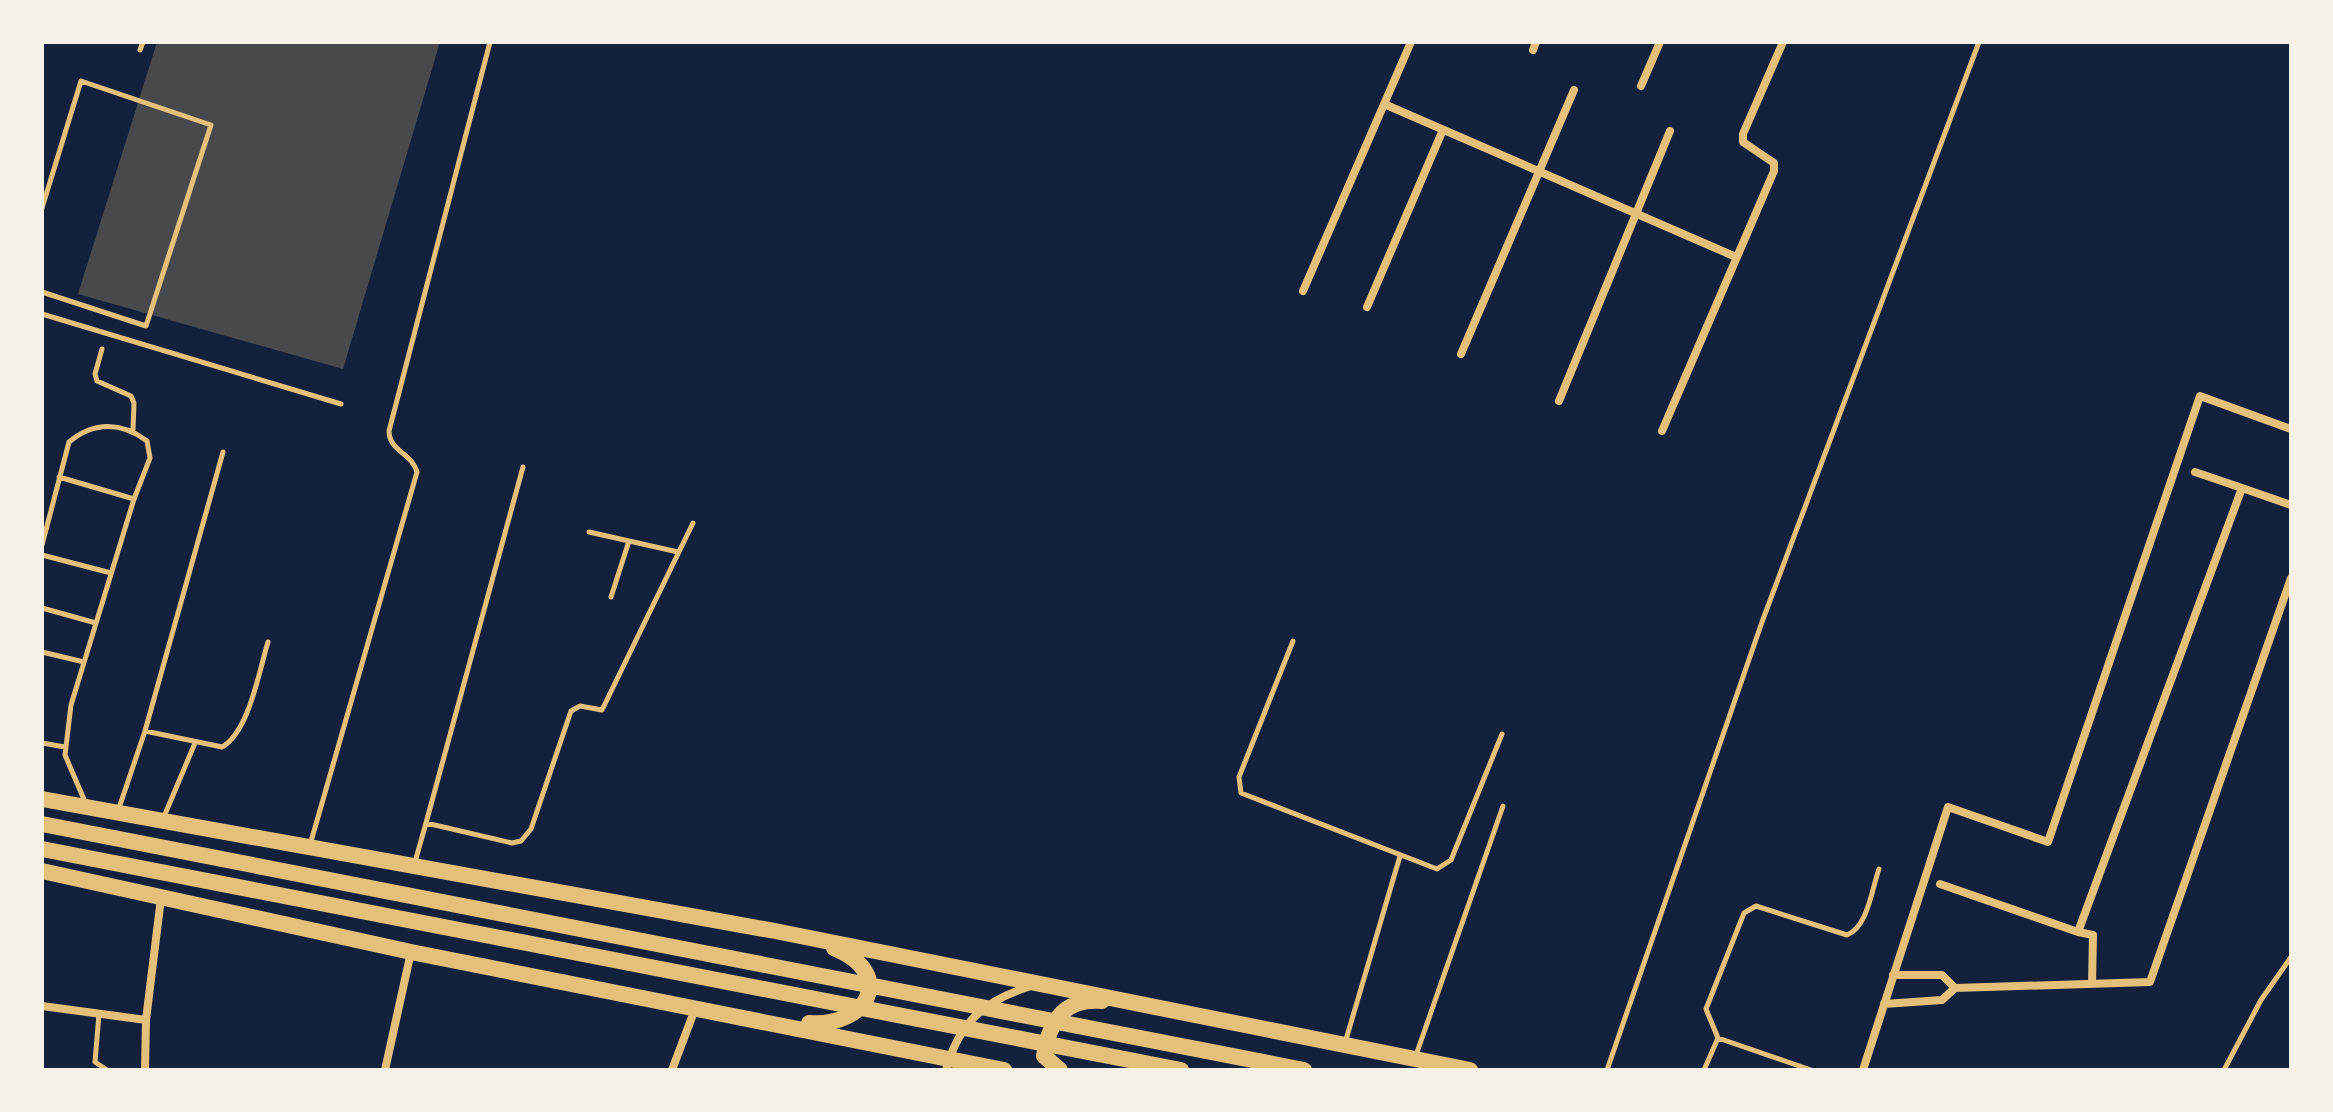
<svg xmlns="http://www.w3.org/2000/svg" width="2333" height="1112" viewBox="0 0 2333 1112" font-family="Inter,sans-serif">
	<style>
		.building { fill: #48494c }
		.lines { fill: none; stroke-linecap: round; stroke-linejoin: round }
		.service { stroke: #e5c07b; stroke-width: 5 }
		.minor { stroke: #e5c07b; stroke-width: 8 }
		.primary { stroke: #e5c07b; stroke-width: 16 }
	</style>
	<rect width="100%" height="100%" fill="#14213d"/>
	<path class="building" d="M157,42H440L343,369L78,294Z"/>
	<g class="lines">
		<path class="service" d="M140,50L143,42
			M42,208L81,81L211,125L146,326L42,292
			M42,314L341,404
			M102,349L95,374L97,381L131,396L134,403L133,430
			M59,477L134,499
			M589,532L678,552
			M42,545L69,442C94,421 122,422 147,441L150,458L134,499L71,705L65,755L86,804
			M42,555L111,573
			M611,597L629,541
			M42,608L96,623
			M1293,641L1239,777L1241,793L1437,869L1451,860L1502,734
			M42,652L84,662
			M145,731L222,747C249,732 259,671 268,642
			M42,743L65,747
			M118,811L145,731L223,452
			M163,819L195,743
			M426,823L523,467
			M310,845L417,472C412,453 389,451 389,431L490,42
			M415,862L426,823L512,843L521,841L531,829L571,711L580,706L602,710L693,523
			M99,1014L95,1062L107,1070
			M1718,1038L1811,1070
			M1345,1043L1400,856
			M1415,1058L1503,806
			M1607,1070L1762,622L1979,42
			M1704,1070L1718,1038L1706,1009L1744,913L1756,906L1847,935C1868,927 1872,888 1879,869
			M2224,1070L2261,1000L2291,957"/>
		<path class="minor" d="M1533,50L1536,42
			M1641,86L1660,42
			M1384,104L1736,257
			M1303,291L1411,42
			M1367,307L1442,132
			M1461,354L1574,90
			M1559,401L1670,131
			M1662,431L1774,171V163L1743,142V134L1783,42
			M2195,472L2242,488
			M1940,884L2078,932
			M1893,975H1942L1955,988
			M2092,984L2093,935L2078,932L2242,488L2291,505
			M1884,1004L1942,1000L1955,988L2150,982L2291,578
			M42,1006L146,1020
			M145,1070L146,1020L161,898
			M385,1070L411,952
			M672,1070L695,1009
			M946,1070C959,1022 985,1000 1031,986
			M1863,1070L1948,807L2048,842L2200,396L2291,429"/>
		<path class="primary" d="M42,799L775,931L1470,1070
			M42,824L1304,1070
			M42,849L1181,1070
			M42,871L411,952L1004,1070
			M809,1023C868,1027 897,974 834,948
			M1060,1070L1044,1056C1049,1021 1064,998 1102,1001"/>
	</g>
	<rect width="2333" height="1112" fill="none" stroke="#f6f1e7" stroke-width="88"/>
</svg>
